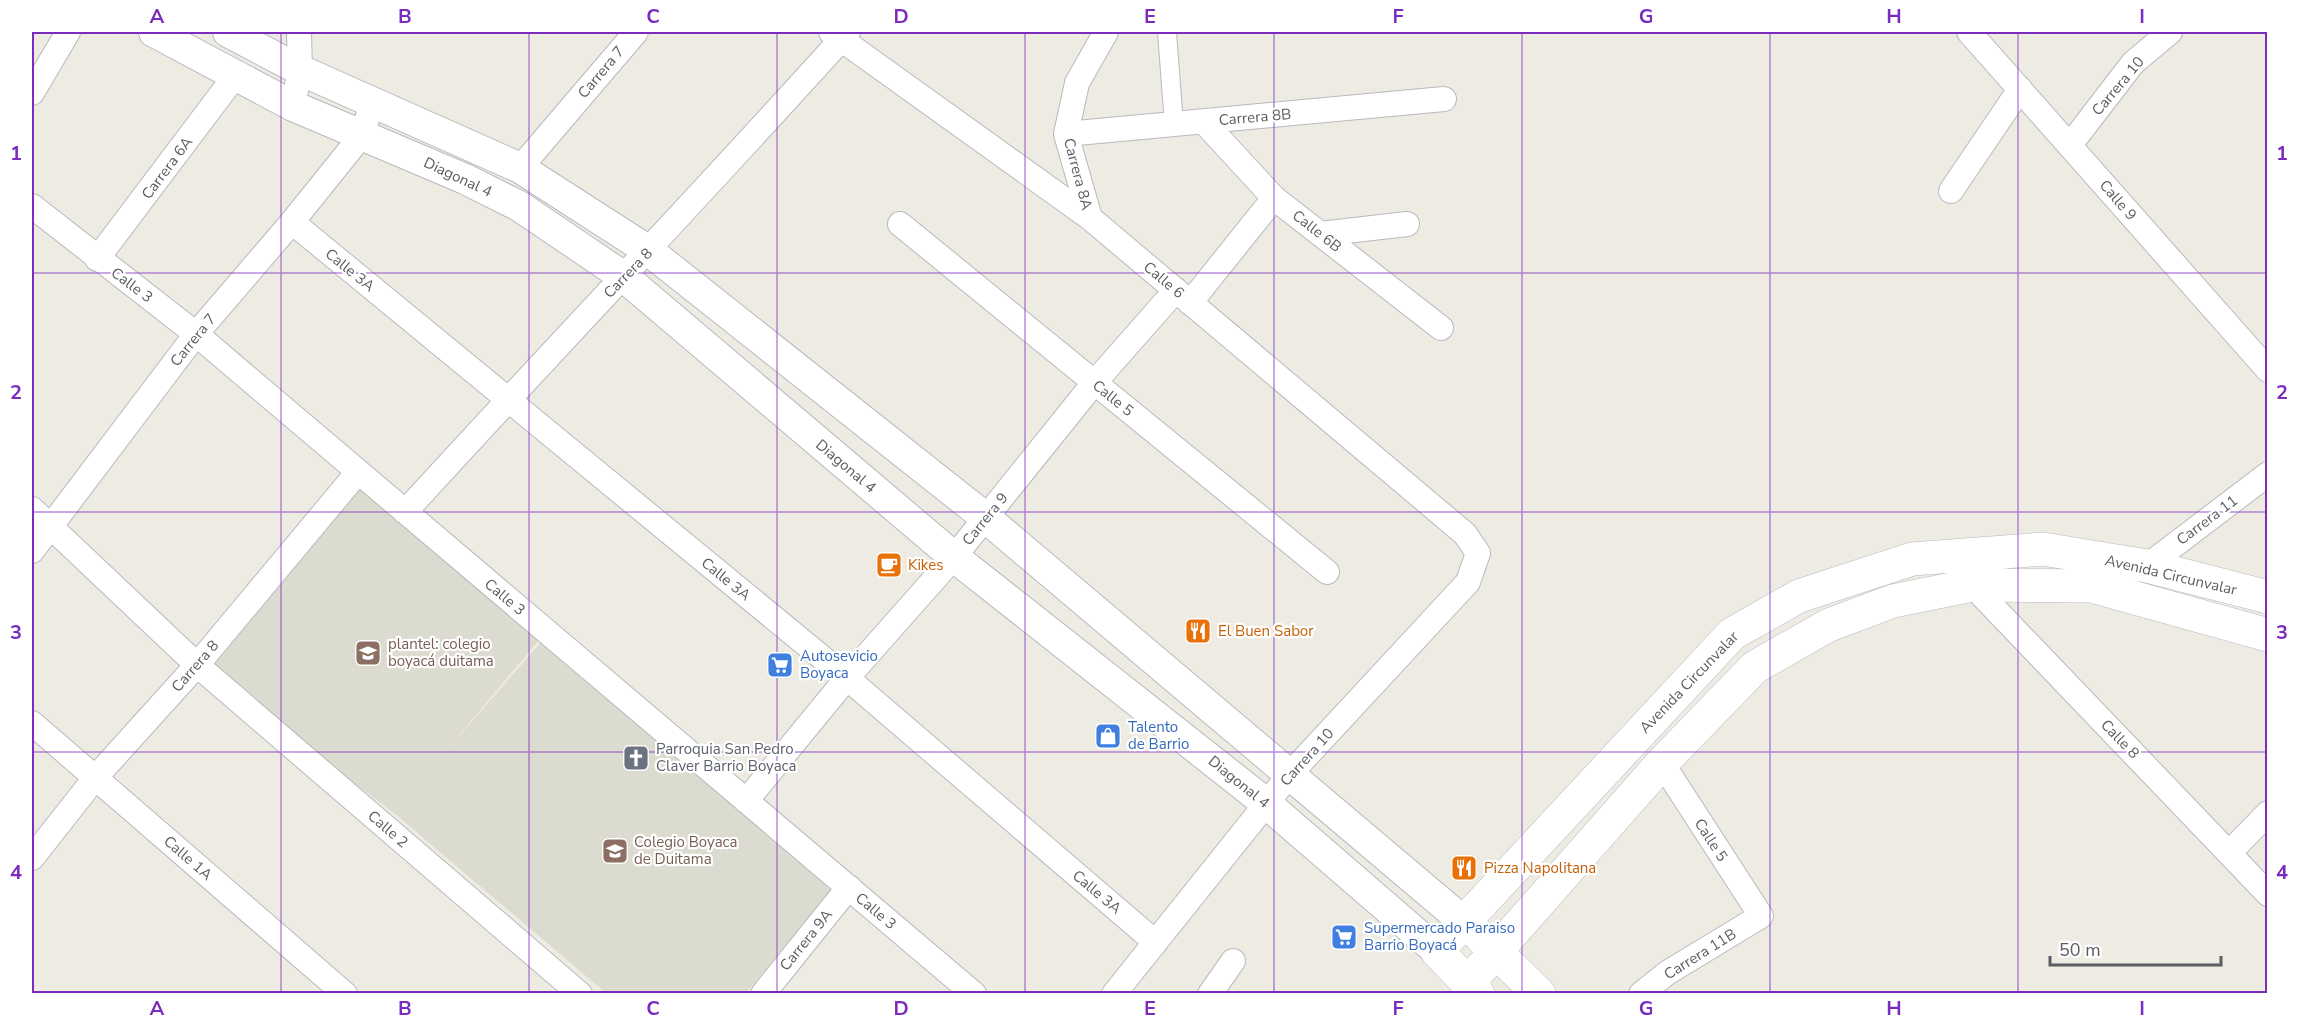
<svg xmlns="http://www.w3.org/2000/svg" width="2299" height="1025" viewBox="0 0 2299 1025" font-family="'Nunito Sans',sans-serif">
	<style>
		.education { fill: #dcdbd0 }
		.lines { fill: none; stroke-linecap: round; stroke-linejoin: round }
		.pedestrian-casing { stroke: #b8b9be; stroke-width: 20 }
		.minor-casing { stroke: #b8b9be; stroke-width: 26 }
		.tertiary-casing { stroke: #b8b9be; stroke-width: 32 }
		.secondary-casing { stroke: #b8bac0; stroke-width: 34 }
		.pedestrian { stroke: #fff; stroke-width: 18 }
		.minor { stroke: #fff; stroke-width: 24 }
		.tertiary { stroke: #fff; stroke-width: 30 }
		.secondary { stroke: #fff; stroke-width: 33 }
		.grid { fill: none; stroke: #7b2cbf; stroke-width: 1.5; stroke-opacity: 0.55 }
		.labels { text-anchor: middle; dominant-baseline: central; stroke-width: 4.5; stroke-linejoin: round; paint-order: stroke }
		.street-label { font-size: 15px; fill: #5b5d62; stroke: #fff }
		.food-label { font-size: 15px; fill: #c56008; stroke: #fff; text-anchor: start }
		.education-label { font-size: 15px; fill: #785e54; stroke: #fff; text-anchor: start }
		.shop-label { font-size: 15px; fill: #366cbe; stroke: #fff; text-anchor: start }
		.worship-label { font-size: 15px; fill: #5b616d; stroke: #fff; text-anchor: start }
		.neatline { fill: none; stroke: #7b2cbf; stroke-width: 2 }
		.grid-label { font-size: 20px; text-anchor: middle; font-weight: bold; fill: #7b2cbf }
	</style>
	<rect width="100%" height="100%" fill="#edebe2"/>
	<path class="education" d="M358,472L538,641L440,758L543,640L836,889L746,993H606L394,813L197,665Z"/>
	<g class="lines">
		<defs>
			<path id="pedestrian" d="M1167,32L1174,125"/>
			<path id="minor" d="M831,32L1090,218L1465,534L1478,553L1468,582L1290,774L1114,994
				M1969,32L2268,370
				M32,93L68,32
				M293,106L300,70L299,32
				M1204,122L1274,198L1441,328
				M1066,134L1444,99
				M2070,145L2133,63L2170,32
				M520,168L636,32
				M1951,191L2020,89
				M32,206L196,334L974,994
				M1090,218L1066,134L1077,83L1106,32
				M292,222L847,678L1154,941
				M900,224L1327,572
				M1320,234L1407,224
				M97,259L235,76
				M1190,303L1274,198
				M32,509L197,665L580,994
				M405,512C552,351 702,194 848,32
				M32,551L196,334L292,222L362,135L372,103
				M2147,566L2268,474
				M1972,585L2268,894
				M32,723L345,994
				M746,801L847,678L954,557L1094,383L1176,290
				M2229,853L2268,813
				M32,858L95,778L197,665L358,472
				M763,994L849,887
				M1210,994L1233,961
				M1641,994L1667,973L1761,916L1662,763"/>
			<path id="tertiary" d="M154,32L293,106L465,179L519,206L624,277L954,557L1267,804L1437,951
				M228,32L300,70L520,168L649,251L986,518L1463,921"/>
			<path id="secondary" d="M1480,936L1539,994
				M1468,983L1662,763L1755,667L1829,625L1893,601L1972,585L2092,586L2268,635
				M1478,994L1437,951L1732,634L1799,596L1912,559L2043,549L2147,566L2268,597"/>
		</defs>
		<use href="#pedestrian" class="pedestrian-casing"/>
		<use href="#minor" class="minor-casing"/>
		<use href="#tertiary" class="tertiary-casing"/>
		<use href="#secondary" class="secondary-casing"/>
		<use href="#pedestrian" class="pedestrian"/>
		<use href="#minor" class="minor"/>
		<use href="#tertiary" class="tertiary"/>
		<use href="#secondary" class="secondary"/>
	</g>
	<path class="grid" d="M281,32V994M529,32V994M777,32V994M1025,32V994M1274,32V994M1522,32V994M1770,32V994M2018,32V994M32,273H2268M32,512H2268M32,752H2268"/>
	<defs>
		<symbol id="cafe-square" viewBox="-11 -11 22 22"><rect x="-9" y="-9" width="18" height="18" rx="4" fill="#e8710a" stroke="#fff"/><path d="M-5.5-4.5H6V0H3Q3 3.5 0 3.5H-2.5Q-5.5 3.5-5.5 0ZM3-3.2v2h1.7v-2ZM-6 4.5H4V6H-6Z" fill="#fff"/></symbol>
		<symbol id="restaurant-square" viewBox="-11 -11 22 22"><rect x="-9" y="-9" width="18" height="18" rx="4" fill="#e8710a" stroke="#fff"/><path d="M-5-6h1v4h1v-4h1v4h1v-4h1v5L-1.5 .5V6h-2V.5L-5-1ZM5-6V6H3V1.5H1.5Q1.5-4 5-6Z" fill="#fff"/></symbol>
		<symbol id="school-square" viewBox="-11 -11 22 22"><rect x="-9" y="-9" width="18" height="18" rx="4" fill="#8d6e63" stroke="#fff"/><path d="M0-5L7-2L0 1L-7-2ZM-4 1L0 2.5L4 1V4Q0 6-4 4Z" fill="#fff"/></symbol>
		<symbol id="supermarket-square" viewBox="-11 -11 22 22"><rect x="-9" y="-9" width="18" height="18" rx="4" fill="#3f7fe0" stroke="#fff"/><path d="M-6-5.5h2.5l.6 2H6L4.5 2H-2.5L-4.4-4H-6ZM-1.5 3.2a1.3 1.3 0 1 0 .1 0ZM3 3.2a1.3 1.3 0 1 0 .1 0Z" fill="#fff"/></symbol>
		<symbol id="shop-square" viewBox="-11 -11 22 22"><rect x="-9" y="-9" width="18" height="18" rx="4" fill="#3f7fe0" stroke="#fff"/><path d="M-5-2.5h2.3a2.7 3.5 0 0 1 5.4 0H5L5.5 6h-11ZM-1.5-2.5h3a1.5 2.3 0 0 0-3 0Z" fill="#fff"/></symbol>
		<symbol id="church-square" viewBox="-11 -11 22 22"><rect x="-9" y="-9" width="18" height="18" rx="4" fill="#6b7280" stroke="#fff"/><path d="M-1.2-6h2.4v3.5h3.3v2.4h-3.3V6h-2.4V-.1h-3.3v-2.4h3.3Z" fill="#fff"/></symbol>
	</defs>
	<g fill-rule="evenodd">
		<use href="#cafe-square" x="874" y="550" width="30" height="30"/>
		<use href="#restaurant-square" x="1183" y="616" width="30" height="30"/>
		<use href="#school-square" x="353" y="638" width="30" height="30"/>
		<use href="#supermarket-square" x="765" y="650" width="30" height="30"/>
		<use href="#shop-square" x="1093" y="721" width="30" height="30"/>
		<use href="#church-square" x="621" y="743" width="30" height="30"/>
		<use href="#school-square" x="600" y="836" width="30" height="30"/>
		<use href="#restaurant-square" x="1449" y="853" width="30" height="30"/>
		<use href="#supermarket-square" x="1329" y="922" width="30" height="30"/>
	</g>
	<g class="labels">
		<g class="street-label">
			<text transform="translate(601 72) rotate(-50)">Carrera 7</text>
			<text transform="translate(2118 86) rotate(-50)">Carrera 10</text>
			<text transform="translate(1255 117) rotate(-5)">Carrera 8B</text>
			<text transform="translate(167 168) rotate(-53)">Carrera 6A</text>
			<text transform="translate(1078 174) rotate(75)">Carrera 8A</text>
			<text transform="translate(458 177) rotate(25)">Diagonal 4</text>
			<text transform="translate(2118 200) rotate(49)">Calle 9</text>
			<text transform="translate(1317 231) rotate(38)">Calle 6B</text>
			<text transform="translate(350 270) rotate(39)">Calle 3A</text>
			<text transform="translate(628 273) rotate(-46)">Carrera 8</text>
			<text transform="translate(1164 280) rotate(40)">Calle 6</text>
			<text transform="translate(132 285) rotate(37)">Calle 3</text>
			<text transform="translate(193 340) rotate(-51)">Carrera 7</text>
			<text transform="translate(1113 398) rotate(39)">Calle 5</text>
			<text transform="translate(846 466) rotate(40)">Diagonal 4</text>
			<text transform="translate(985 519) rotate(-51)">Carrera 9</text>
			<text transform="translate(2207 520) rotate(-37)">Carrera 11</text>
			<text transform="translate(2171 575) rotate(13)">Avenida Circunvalar</text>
			<text transform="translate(726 579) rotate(39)">Calle 3A</text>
			<text transform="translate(505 597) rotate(40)">Calle 3</text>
			<text transform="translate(195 666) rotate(-49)">Carrera 8</text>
			<text transform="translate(1689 682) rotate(-46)">Avenida Circunvalar</text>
			<text transform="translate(2120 739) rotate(46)">Calle 8</text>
			<text transform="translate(1307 757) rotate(-48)">Carrera 10</text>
			<text transform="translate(1239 782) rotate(39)">Diagonal 4</text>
			<text transform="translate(388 829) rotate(41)">Calle 2</text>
			<text transform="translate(1711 840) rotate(57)">Calle 5</text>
			<text transform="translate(188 858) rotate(41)">Calle 1A</text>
			<text transform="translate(1097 892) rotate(40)">Calle 3A</text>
			<text transform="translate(876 911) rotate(40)">Calle 3</text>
			<text transform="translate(806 940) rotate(-51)">Carrera 9A</text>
			<text transform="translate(1700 954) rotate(-32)">Carrera 11B</text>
		</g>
		<g class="food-label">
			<text x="908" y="565">Kikes</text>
			<text x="1218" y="631">El Buen Sabor</text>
			<text x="1484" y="868">Pizza Napolitana</text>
		</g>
		<g class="education-label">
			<text x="388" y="644">plantel: colegio<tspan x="388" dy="17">boyacá duitama</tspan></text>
			<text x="634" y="842">Colegio Boyaca<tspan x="634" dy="17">de Duitama</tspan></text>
		</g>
		<g class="shop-label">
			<text x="800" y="656">Autosevicio<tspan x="800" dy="17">Boyaca</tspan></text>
			<text x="1128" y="727">Talento<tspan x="1128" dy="17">de Barrio</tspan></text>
			<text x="1364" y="928">Supermercado Paraiso<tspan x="1364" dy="17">Barrio Boyacá</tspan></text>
		</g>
		<g class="worship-label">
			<text x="656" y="749">Parroquia San Pedro<tspan x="656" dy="17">Claver Barrio Boyaca</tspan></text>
		</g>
	</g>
	<rect width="2299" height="1025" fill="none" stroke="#ffffff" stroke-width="66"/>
	<path d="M2050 956v9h171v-9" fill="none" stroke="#5b5d62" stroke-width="3"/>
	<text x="2059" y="956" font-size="18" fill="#5b5d62" stroke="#ffffff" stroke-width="4.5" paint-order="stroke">50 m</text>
	<rect x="33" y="33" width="2233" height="959" class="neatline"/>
	<g class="grid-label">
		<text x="157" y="23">A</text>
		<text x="405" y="23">B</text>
		<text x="653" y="23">C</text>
		<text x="901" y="23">D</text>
		<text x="1150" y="23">E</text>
		<text x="1398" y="23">F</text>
		<text x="1646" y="23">G</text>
		<text x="1894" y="23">H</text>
		<text x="2142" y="23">I</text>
		<text x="16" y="160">1</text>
		<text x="2282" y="160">1</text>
		<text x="16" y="399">2</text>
		<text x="2282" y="399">2</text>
		<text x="16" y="639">3</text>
		<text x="2282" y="639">3</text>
		<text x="16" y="879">4</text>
		<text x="2282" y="879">4</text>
		<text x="157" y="1015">A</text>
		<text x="405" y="1015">B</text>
		<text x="653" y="1015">C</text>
		<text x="901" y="1015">D</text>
		<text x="1150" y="1015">E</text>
		<text x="1398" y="1015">F</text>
		<text x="1646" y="1015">G</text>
		<text x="1894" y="1015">H</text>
		<text x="2142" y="1015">I</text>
	</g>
</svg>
